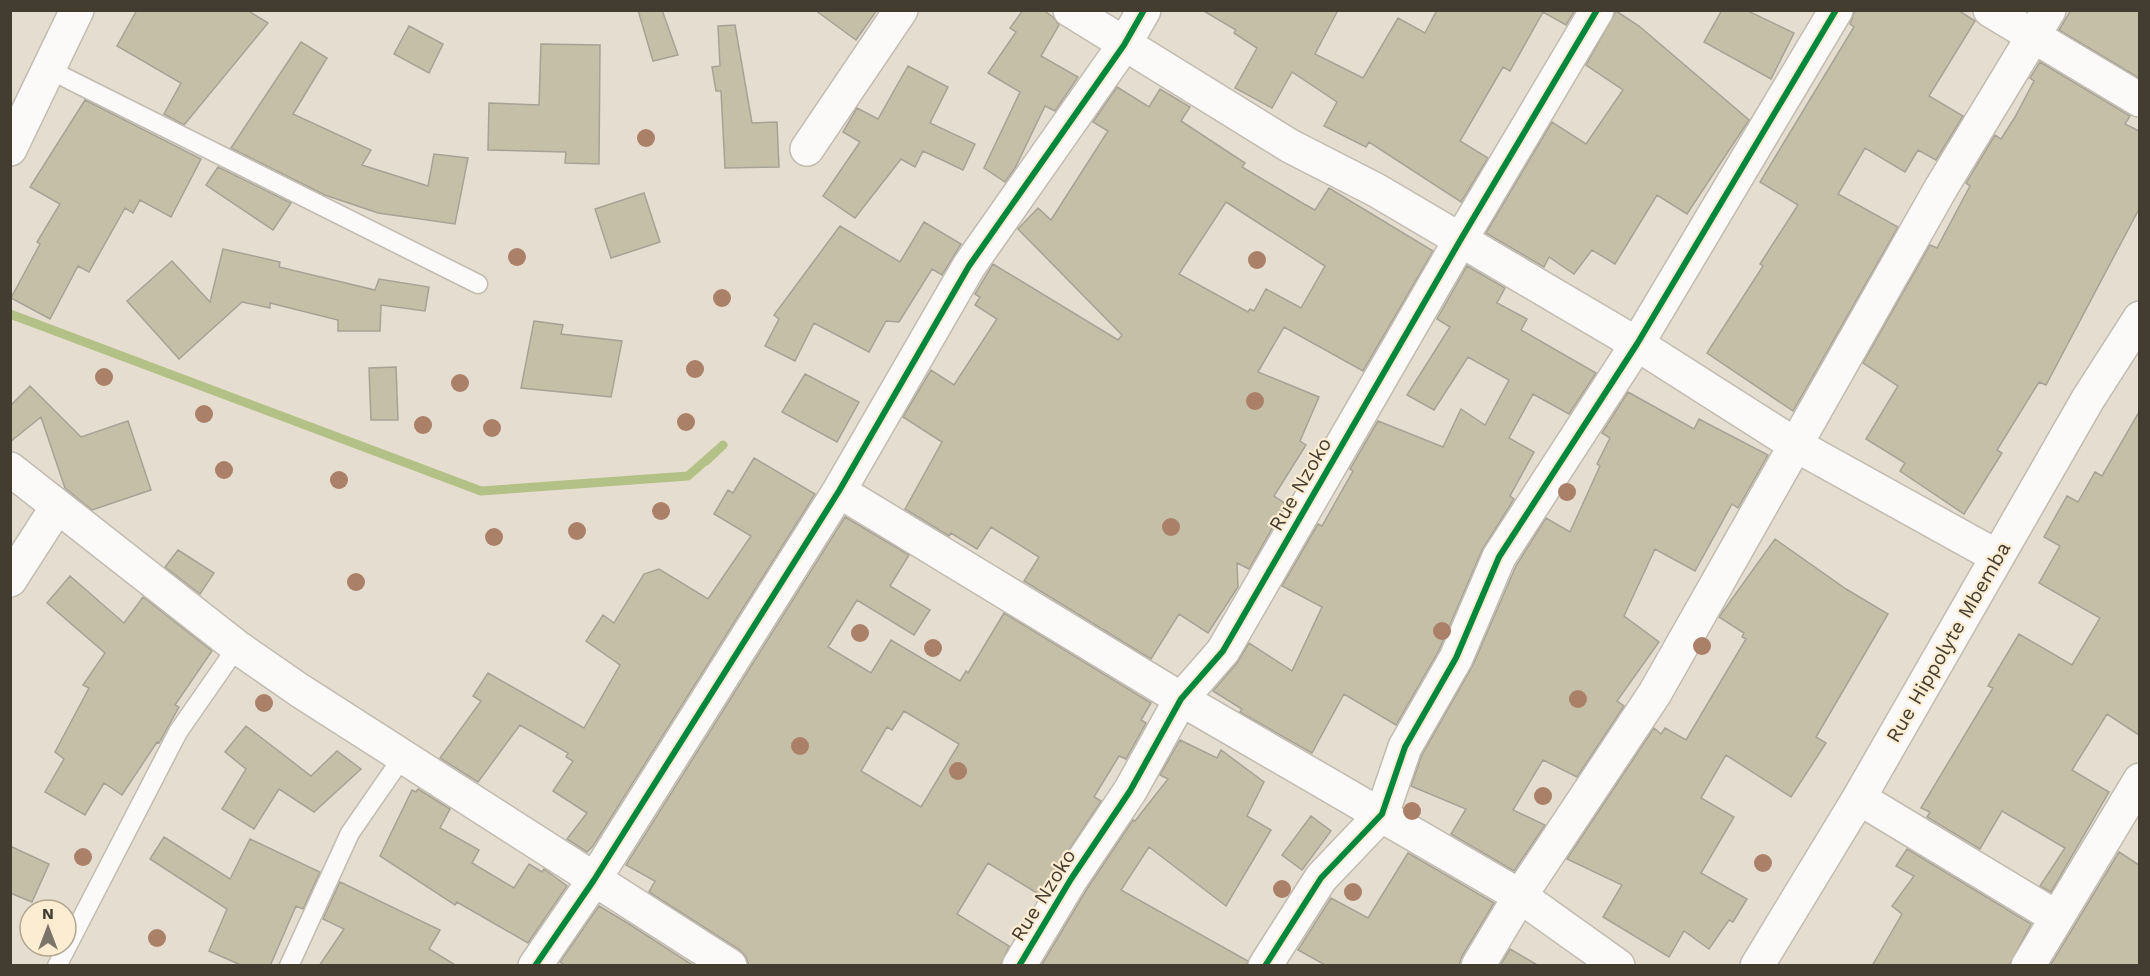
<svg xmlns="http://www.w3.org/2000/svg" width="2150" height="976" viewBox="0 0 2150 976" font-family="'Work Sans',sans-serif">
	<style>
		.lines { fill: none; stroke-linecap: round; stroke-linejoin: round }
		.stream { stroke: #b3c186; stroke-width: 9 }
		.building { fill: #c5bfa8; stroke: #a6a296; stroke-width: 1.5; fill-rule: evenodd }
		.service-casing { stroke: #c2bbb0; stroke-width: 21 }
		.minor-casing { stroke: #c2bbb0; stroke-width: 36 }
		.service { stroke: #fbfaf8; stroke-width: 18 }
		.minor { stroke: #fbfaf8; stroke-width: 33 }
		.cycleway-casing { stroke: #fcedd2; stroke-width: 10 }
		.cycleway { stroke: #00873e; stroke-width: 6 }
		.tree { fill: #ab8068 }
		.labels { text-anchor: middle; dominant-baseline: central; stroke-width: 4.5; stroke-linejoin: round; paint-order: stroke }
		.street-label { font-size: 20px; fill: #423c31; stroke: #fcedd2 }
	</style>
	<rect width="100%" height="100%" fill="#e5ddcf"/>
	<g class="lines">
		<path class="stream" d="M10,314L481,491L688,476L723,445L706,461"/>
	</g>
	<path class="building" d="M137,10H247L268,23L184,125L164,114L181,83L117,46Z
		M638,10H662L678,55L653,61Z
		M815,10H877L856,40Z
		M1023,10H1043L1053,17L1059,25L1041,56L1078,77L1055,111L1045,106L1015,168L1005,182L984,168L1020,92L988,73L1016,32L1010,28Z
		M1202,10H1338L1315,54L1363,78L1398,18L1425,33L1437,10H1575L1566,25L1543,12L1510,71L1503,67L1460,141L1488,158L1461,202L1369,142L1366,147L1324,126L1337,102L1292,72L1272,108L1235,88L1257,48L1234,33L1236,30Z
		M1722,10H1746L1794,33L1771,79L1704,42Z
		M1855,10H1958L1975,21L1929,96L1963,116L1936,160L1918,150L1905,172L1865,148L1838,194L1898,227L1793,411L1707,353L1763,266L1760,264L1798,205L1760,182L1854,27L1850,24Z
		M2071,10H2139V78L2059,30Z
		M1616,11L1639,26L1749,120L1687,214L1657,195L1615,264L1592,250L1574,274L1549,257L1544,267L1486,233L1552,122L1586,144L1623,90L1586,65Z
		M735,25L752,123L777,122L779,167L725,168L721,91H716L712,67L720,66L718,26Z
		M409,26L443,44L429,73L394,54Z
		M301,42L327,58L293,114L371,150L362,165L428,186L434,154L468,158L455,224L378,213L325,195L231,148Z
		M541,44L600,45L599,164L565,163L566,152L488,150L489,103L539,105Z
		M2040,62L2130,116L2125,124L2139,131V209L2046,385L2039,382L1997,450L2002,453L1964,514L1900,471L1905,463L1866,439L1898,386L1863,363L1930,245L1937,248L1970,186L1966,183L1995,135L2001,139L2015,117L2034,81L2030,78Z
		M908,66L948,87L930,123L975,144L963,170L923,151L915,167L901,159L855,218L823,196L860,142L843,132L857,108L878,119Z
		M1117,87L1149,107L1160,89L1190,107L1181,121L1245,163L1242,167L1304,204L1315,210L1329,188L1433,251L1363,371L1284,327L1258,372L1319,397L1300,441L1306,445L1274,496L1286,504L1249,569L1237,563L1238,587L1208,633L1179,614L1151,659L1024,581L1039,557L991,527L977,549L951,533L949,536L905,509L942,442L903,417L931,370L954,385L997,319L975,305L980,297L975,294L993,264L1118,340L1122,335L1018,229L1038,208L1051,220L1108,131L1093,122ZM1226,202L1325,266L1301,308L1266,289L1254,311L1250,309L1248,312L1179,274Z
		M85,100L201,159L171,217L140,200L133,213L125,208L89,272L78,266L50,319L11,298L40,244L37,242L60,204L30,187Z
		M218,167L291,203L273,230L206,185Z
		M644,193L660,242L611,258L595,209Z
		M924,222L961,244L942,275L932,269L899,322L886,321L869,352L814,323L795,361L765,346L779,319L774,315L840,226L900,262Z
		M223,249L280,262L279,267L375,290L379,279L429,287L425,311L381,305L380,331H338V320L270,303V308L242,302L179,359L127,301L172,261L210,302Z
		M1467,266L1505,288L1497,303L1527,319L1521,330L1596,373L1569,414L1533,394L1509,438L1534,452L1510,496L1514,499L1482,550L1439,650L1396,725L1344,694L1312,753L1240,712L1242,709L1213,691L1237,663L1249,643L1292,671L1322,607L1282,586L1318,524L1322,526L1353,471L1350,469L1378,421L1443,447L1461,409L1485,425L1509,380L1468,357L1434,410L1407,395L1450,327L1437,319Z
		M534,321L563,325L561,334L622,341L611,397L521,388Z
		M396,367L398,420H371L369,368Z
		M805,374L859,402L837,442L782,412Z
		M30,386L81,437L128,421L151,490L92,510L65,488L41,417L10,442V406Z
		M1628,392L1694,429L1699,419L1768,455L1738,508L1732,504L1695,571L1655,549L1624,616L1659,642L1617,701L1624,706L1577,777L1543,760L1513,810L1545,825L1514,871L1451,834L1466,809L1411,786L1422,755L1473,665L1516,566L1546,518L1570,532L1600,466L1597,464L1610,438L1602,433Z
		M2139,412V735L2107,714L2072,770L2109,792L2051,892L2040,886L2065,848L2002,811L1980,849L1927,817L1930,812L1921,808L1993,688L1988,686L2019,634L2072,665L2100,618L2039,583L2060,546L2044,537L2067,496L2078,502L2095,472L2102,476Z
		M754,458L815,494L593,846L587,852L567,839L587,813L553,791L573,761L566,757L568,753L520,725L478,782L440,758L481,701L473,696L488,673L584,728L620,665L586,641L603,615L614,623L644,574L659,569L708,599L751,536L714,514L728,490L733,493Z
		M845,517L909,555L890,586L930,610L914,635L857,600L828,647L871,673L891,640L960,681L966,671L968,673L1004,613L1151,703L1141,720L1146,723L1126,759L1119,756L1094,797L1101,801L1040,895L988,863L957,914L1009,946L1000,966H749L746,957L740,950L649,892L655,881L626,865ZM904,711L959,744L921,807L861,771L887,727L892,730Z
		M1775,539L1846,589L1888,614L1816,737L1826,743L1791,797L1726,755L1701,798L1734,817L1701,873L1747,899L1733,922L1729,920L1709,949L1684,931L1669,957L1603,917L1622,885L1567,859L1654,728L1661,734L1665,728L1686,740L1746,639L1742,637L1744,633L1719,617Z
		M178,550L214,573L200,594L165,567Z
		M70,576L124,623L143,597L212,651L175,705L179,707L159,743L157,742L122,795L104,783L85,815L45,792L64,759L55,752L89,688L83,685L105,653L47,603Z
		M246,726L311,776L337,751L361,769L314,812L279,789L254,829L222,809L246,769L225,752Z
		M1180,740L1217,758L1221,750L1264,782L1247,816L1271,830L1226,906L1149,847L1121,890L1248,961L1246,966H1041L1087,889L1133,820L1135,821L1168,779L1160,775Z
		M418,789L450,809L440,828L479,850L472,863L514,888L529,864L542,872L544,869L567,886L528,943L457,902L455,905L380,856L412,790L416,792Z
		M1311,816L1331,831L1302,870L1282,855Z
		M164,837L230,879L250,839L320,872L303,909L296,906L270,966H243L209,951L227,909L150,859Z
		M10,846L49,864L32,902L10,893Z
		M1907,849L2031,924L2009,966H1872L1902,914L1892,906L1914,876L1896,866Z
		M2119,852L2139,865V966H2050Z
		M1408,853L1494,903L1462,956L1459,966H1327L1298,950L1331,898L1368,918Z
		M340,882L440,930L429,949L457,966H319L344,929L323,919Z
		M599,906L629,924L694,966H566L560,962Z
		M1510,949L1539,966H1500Z"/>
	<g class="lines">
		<defs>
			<path id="service" d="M50,70L478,284
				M57,966L178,732L237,647
				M289,966L350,833L404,755"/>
			<path id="minor" d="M1070,10L1290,146L1376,190L1637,344L1794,444L1996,556
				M1990,10L2140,100
				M10,149L77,10
				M807,149L901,10
				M10,469L237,647L299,690L730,966
				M839,491L1181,699L1520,896L1618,966
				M10,580L57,507
				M1859,798L2056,917
				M535,966L594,880L839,491L969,266L1124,45L1144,10
				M1019,966L1071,879L1130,791L1181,699L1223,651L1461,239L1597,10
				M1265,966L1321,878L1382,814L1405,747L1456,658L1499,557L1637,344L1836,10
				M1478,966L1520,896L1655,693L1941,188L2049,10
				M1757,966L1859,798L2088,399L2140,318
				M2028,966L2140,780"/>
		</defs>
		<use href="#service" class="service-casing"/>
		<use href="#minor" class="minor-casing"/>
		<use href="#service" class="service"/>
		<use href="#minor" class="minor"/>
		<defs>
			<path id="cycleway" d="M535,966L594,880L839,491L969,266L1124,45L1144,10
				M1019,966L1071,879L1130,791L1181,699L1223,651L1461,239L1597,10
				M1265,966L1321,878L1382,814L1405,747L1456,658L1499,557L1637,344L1836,10"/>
		</defs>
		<use href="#cycleway" class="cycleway-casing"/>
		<use href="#cycleway" class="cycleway"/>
	</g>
	<g class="tree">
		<circle cx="646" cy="138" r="9"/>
		<circle cx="517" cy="257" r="9"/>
		<circle cx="1257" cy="260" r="9"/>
		<circle cx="722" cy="298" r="9"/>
		<circle cx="695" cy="369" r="9"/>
		<circle cx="104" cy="377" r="9"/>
		<circle cx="460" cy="383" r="9"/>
		<circle cx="1255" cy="401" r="9"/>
		<circle cx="204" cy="414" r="9"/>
		<circle cx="686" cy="422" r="9"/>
		<circle cx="423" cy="425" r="9"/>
		<circle cx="492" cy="428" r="9"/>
		<circle cx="224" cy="470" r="9"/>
		<circle cx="339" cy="480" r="9"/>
		<circle cx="1567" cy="492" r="9"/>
		<circle cx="661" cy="511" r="9"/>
		<circle cx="1171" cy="527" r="9"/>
		<circle cx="577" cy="531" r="9"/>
		<circle cx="494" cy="537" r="9"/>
		<circle cx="356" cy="582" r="9"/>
		<circle cx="1442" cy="631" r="9"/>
		<circle cx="860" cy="633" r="9"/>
		<circle cx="1702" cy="646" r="9"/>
		<circle cx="933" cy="648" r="9"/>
		<circle cx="1578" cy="699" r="9"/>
		<circle cx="264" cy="703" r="9"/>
		<circle cx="800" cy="746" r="9"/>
		<circle cx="958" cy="771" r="9"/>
		<circle cx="1543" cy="796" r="9"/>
		<circle cx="1412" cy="811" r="9"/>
		<circle cx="83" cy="857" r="9"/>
		<circle cx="1763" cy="863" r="9"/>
		<circle cx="1282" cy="889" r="9"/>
		<circle cx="1353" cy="892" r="9"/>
		<circle cx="157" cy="938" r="9"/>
	</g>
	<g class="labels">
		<g class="street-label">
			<text transform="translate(1300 484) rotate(-60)">Rue Nzoko</text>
			<text transform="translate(1948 642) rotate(-60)">Rue Hippolyte Mbemba</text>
			<text transform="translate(1043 895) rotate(-58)">Rue Nzoko</text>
		</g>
	</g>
	<rect width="2150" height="976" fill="none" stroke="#423c31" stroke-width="24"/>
	<g transform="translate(48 928)"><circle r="28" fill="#fcedd2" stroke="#b2a692" stroke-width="1.5"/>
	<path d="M0-4.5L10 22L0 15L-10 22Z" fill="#7b7468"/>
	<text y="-9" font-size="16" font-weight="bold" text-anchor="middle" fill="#423c31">N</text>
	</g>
</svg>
